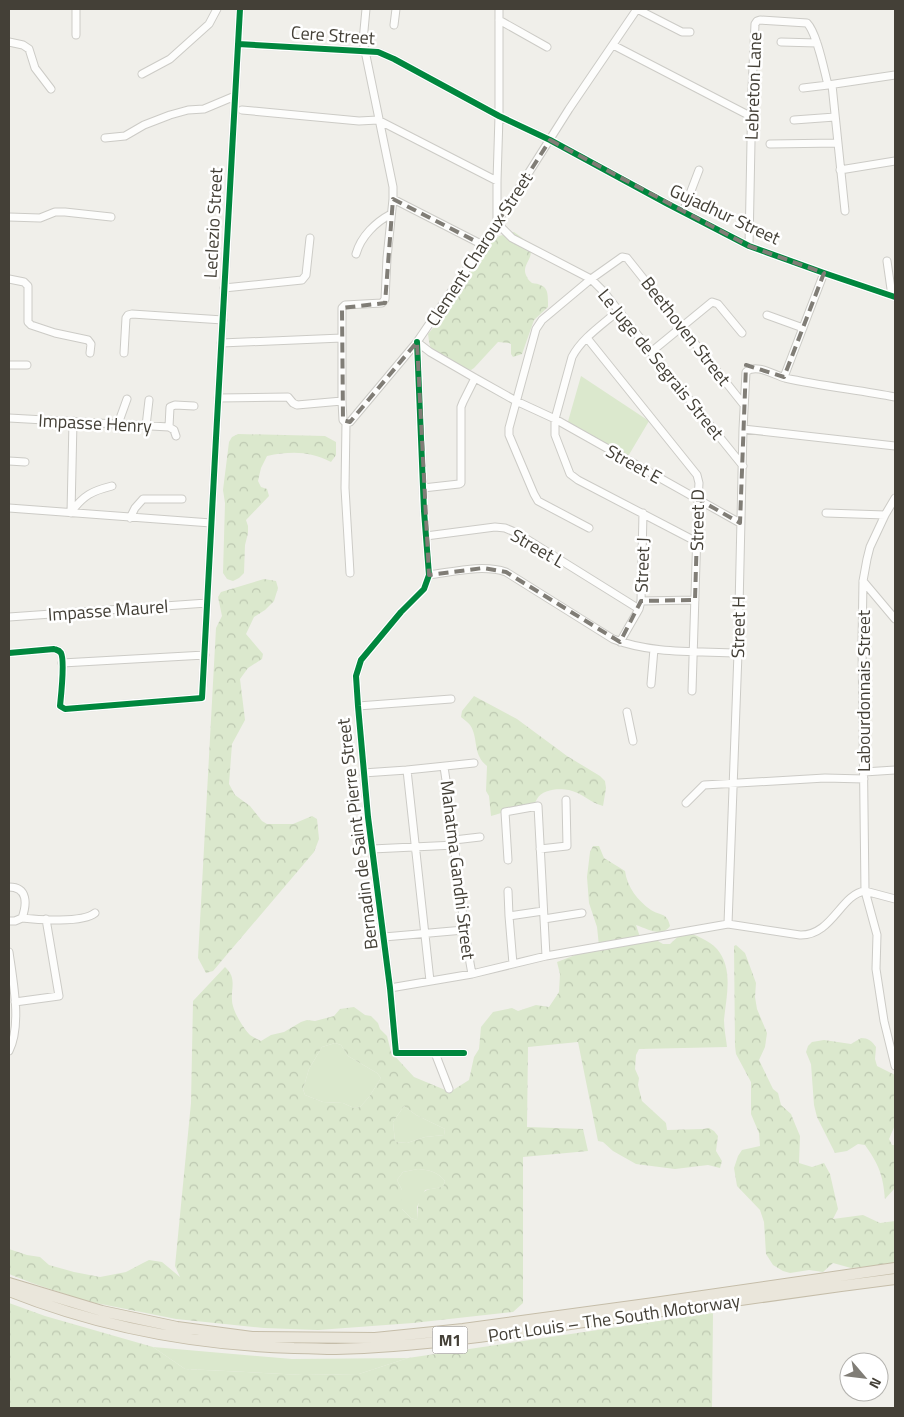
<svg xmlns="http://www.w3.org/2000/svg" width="904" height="1417" viewBox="0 0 904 1417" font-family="'Titillium Web',sans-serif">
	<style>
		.grass { fill: #dbe8cd }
		.forest { fill: url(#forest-crowns); fill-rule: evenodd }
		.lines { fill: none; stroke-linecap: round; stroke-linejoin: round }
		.minor-casing { stroke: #cccbc6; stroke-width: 9 }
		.highway-casing { stroke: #c5bda9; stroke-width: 12 }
		.minor { stroke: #fdfdfc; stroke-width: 7 }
		.highway { stroke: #eae6db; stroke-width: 10 }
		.cycleway-casing { stroke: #fff; stroke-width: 9 }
		.cycleway { stroke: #00873e; stroke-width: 6 }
		.marked { fill: none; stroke: #807d76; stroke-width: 4; stroke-dasharray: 10 6; stroke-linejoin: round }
		.labels { text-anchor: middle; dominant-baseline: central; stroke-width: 5; stroke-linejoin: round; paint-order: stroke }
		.shield { fill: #fff; stroke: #7c7973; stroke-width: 1 }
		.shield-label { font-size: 16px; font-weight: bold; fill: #444037 }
		.street-label { font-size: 18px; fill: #444037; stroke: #fff }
	</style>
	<defs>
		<pattern id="forest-crowns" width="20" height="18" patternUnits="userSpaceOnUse" patternTransform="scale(1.25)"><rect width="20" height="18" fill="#dbe8cd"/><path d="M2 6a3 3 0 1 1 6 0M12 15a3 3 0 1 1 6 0" fill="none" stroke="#bdc8b1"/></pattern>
	</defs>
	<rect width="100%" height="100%" fill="#f0efea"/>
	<path class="grass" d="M581,376L649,421L627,458L567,425Z
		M335,1043L341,1045L348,1056L377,1073L381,1078L369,1097L360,1107L354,1108L343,1103L323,1102L305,1095L303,1089L309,1069L322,1047Z
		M404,1106L416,1115L445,1129L444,1135L425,1137L407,1143L395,1142L393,1122Z
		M418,1169C429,1170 438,1172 445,1181L443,1187L425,1190L417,1207V1220L411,1218L402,1209V1190L397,1180L403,1172Z
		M153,1347L292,1359L408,1358L359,1374L303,1375L185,1369Z"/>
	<path class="forest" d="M514,232C549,255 517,261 527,277C528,280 530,281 532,283C549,285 548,292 548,307L534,320L522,354L513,357L511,354V344L509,343L498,342L474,368L471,370C461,368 438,358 432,350C429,345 429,340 428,334L439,321L442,312V302L478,254L499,236Z
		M238,434L325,436L336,442V455L331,462C310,451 291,451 267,456L261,468L258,481L261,487L267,489L269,496L246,520L248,526V533L245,545L244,573L239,578L233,581L227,579L223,573L225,503L223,490L229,442L232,437Z
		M264,579L276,581L278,588L274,601L265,610L254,617L246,634L263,654L262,659L248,668L240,679L245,720L232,744L229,784L235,795L250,806L262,821L267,824H293L312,816L317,819L319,839L314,852L213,971L206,973L198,958L216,628L222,616L218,597L221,592Z
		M474,696L517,719L567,756L600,776L605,781L606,788L603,806C591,803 582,793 569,790C559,788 542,789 537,799C534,804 534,809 529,811C524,813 519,810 514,810C506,811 498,814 491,816L489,796L486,791L487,766C472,754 479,738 470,725C468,722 464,720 461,717L462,711Z
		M593,846H599L604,858L625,871C627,887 638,901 651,910C660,916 667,912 670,926C662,938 648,929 636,925L640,937L653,938L663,944H670L684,931C695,935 709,940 717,949C734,969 726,998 724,1020C724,1029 726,1038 727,1047L639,1049L636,1055L635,1069L639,1078L638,1085L642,1101L666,1123L667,1130L703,1129L709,1128L714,1131L718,1136L716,1151L722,1161L720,1168L708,1165L675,1169L636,1164L613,1151L603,1142L598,1141L578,1042L528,1047L527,1127L583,1129L588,1151L523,1157V1303L513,1312L413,1323L318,1330L264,1328L176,1319L86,1301L32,1283L9,1274V1249L27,1255L40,1257L49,1265L74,1272L100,1277L126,1272L143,1263L149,1260L162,1262L180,1277L175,1266L191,1103L193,1001L225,967C237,978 231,987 232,1000C232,1010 243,1028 250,1035C253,1037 257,1039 261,1041L271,1035L284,1032L301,1022L307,1020L315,1021L334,1016L340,1009L354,1007L365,1015L371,1016L378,1023L380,1029L387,1036L391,1052L414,1077L450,1092L469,1080L474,1057L479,1049L481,1027L493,1012L512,1008L518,1011L536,1005L549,1007L559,992L560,974L557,962L599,946L597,927L589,903L587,877L590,852ZM335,1043L341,1045L348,1056L377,1073L381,1078L369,1097L360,1107L354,1108L343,1103L323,1102L305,1095L303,1089L309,1069L322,1047ZM404,1106L416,1115L445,1129L444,1135L425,1137L407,1143L395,1142L393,1122ZM418,1169C429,1170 438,1172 445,1181L443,1187C438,1188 432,1188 427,1190C417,1194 418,1211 417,1220L411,1218L402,1209V1190L397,1180L403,1172Z
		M736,945L745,953L756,983L755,997L757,1009L767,1033L765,1047L759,1060L773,1089L778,1093L781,1105L791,1114L795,1124L800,1136L799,1163L812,1167L824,1163L830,1174L838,1209L833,1219L863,1215L880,1223L895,1221V1264L851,1268L833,1263L823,1272L809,1270L790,1273L783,1271L773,1265L766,1254L764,1222L760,1210L737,1186L734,1168L738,1156L742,1150L760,1146L759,1133L751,1114V1082L736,1054L735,1046L734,946Z
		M861,1038C868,1038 872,1041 876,1047L875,1059L877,1066L895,1075V1125L889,1139L892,1145H895V1188L885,1199C883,1175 879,1165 865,1145L858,1144L847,1151L835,1153L817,1117L814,1105L811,1064L806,1052L808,1046L812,1042L824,1040L851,1044Z
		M9,1303L45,1316L153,1347L185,1369L303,1375L359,1374L408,1358L713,1313L712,1408H9Z"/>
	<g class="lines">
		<defs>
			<path id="minor" d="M499,9V116L497,181V223L512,238L591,279L604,292L651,352L743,466
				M637,9L682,32H690
				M499,20L547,47
				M394,25L396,9
				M76,35V9
				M9,42L23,45L29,49L35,68L51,89
				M781,42L817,43
				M238,44L378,52L394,59L499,116L550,140L666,203L749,246L824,273L895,297
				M613,45L752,117
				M142,74L170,59L209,24L217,9
				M832,85L845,211
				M803,88L828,85
				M242,110L359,121L378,120L497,181
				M794,120L835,117
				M105,138L125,136L144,125L170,115L188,110L204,109L235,96
				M770,144L838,143
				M840,170L895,161
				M393,199L483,245
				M683,212L699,170
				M9,217L40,218L55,212H65L111,217
				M749,246L752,89L755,24L757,21L760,20L807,23C817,33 824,70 828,85L895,75
				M356,254C361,236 376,222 391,214
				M887,261L892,296
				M9,279L24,282L28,286V322L31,325L55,333L88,340L91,344L90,353
				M224,288L302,280L306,275L310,238
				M618,311C602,325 582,338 572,357L555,419V435L570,474L578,480L697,542
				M767,315L803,328
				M587,338L697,475L699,483L698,499L692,691
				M417,342L424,511L429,575L424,589L401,612L361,660L356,676L358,706L368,817L390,988L396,1053H464
				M417,342L430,352L475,378L516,401L555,419L740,523
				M221,343L342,338
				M651,352L712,302L718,304L742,333
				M124,353L126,318L128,315L132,314L223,320
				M9,365H27
				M784,377L824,273
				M218,398L288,397L293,403L297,405L342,401
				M9,418L169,427L174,430L176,436
				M346,423L350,422L417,342L483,245L569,109L637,9
				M118,424L127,399
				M146,426L149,400
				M169,427L170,407L175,405L194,406
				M743,429L895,446
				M9,461L25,462
				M423,488L459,484L461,483V407L463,402L475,378
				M895,498L885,515L870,547L867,559L863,581L862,644L865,891L877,935L876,969L884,1021L895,1066
				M9,508L211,523
				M71,512C84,495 92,491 112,486
				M71,513L73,421
				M826,513L885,515
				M130,518L135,508L143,499H182
				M589,528L538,501L534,494L509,435V428L536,329L542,320L591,279L622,257L627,258L744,405
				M426,536L495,527L505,528L517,533L639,609
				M350,573L345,488L346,423L343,420L342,401V308L345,305L382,303L385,299L387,258L393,199V187L363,41L366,9
				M429,575C453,572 482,564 506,572L613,639C651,654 697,651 738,653
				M863,581L895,619
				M641,601L695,600
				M9,617L207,603
				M620,642L639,609L641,601L643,513
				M9,653L54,649C57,650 59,650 61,653C65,661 61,696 60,706L65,709L202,698L216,438L240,9
				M62,663L205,655
				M651,684L654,649
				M358,706L451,699
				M627,712L633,741
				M444,767C455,836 459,905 472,974
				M407,770L430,981
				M864,772L895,770
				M363,773L407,770L474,763
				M686,803L704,785L825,778L864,779
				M454,840L480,837
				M372,849L455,845
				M540,849L567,846L566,800
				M508,860L505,812L538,806L546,956
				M9,887C28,887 27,904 22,918L15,921H9
				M508,891L509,916
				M22,918C38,920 83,923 95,913
				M544,919L582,913
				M728,924L738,653L743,429L746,372C756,363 774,375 785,378C821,386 859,390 895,397
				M384,937L464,930
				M9,952C13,981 22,1025 9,1051
				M513,964L509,916L543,911
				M390,988L472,974L546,956L728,924L800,935C832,936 841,894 865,891L895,899
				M15,1002L59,996L46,919
				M435,1053L449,1089"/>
			<path id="highway" d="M9,1283L102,1311L177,1327L252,1337L375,1338L463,1329L654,1303L895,1268
				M9,1291C99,1327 197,1345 294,1348C308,1348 322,1349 336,1349C417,1347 497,1335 577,1323C665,1311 753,1298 841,1286L895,1279"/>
		</defs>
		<use href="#minor" class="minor-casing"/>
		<use href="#highway" class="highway-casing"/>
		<use href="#minor" class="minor"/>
		<use href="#highway" class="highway"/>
		<defs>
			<path id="cycleway" d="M238,44L378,52L394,59L499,116L550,140L666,203L749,246L824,273L895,297
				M417,342L424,511L429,575L424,589L401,612L361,660L356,676L358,706L368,817L390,988L396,1053H464
				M9,653L54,649C57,650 59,650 61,653C65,661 61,696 60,706L65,709L202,698L216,438L240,9"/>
		</defs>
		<use href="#cycleway" class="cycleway-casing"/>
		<use href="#cycleway" class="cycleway"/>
	</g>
	<path class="marked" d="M550,140L749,246L824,273L784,377L746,365L740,523L698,499L695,600L641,601L620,642L506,572L483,568L429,575L417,342L350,422L343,420L342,308L385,303L393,199L483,245Z"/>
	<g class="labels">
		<rect class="shield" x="432.5" y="1326.5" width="35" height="27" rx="4"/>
		<g class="shield-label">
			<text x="450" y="1340">M1</text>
		</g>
		<g class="street-label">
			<text transform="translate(333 35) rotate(4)">Cere Street</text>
			<text transform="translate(753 86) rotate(-88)">Lebreton Lane</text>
			<text transform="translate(725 214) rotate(25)">Gujadhur Street</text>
			<text transform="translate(213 223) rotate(-87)">Leclezio Street</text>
			<text transform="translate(479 249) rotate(-57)">Clement Charoux Street</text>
			<text transform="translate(686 331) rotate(52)">Beethoven Street</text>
			<text transform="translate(661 364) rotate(51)">Le Juge de Segrais Street</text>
			<text transform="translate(95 423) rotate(3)">Impasse Henry</text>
			<text transform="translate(634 464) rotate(29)">Street E</text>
			<text transform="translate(697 520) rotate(-89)">Street D</text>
			<text transform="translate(538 548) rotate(30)">Street L</text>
			<text transform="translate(642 565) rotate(-88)">Street J</text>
			<text transform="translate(108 610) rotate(-4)">Impasse Maurel</text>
			<text transform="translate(738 627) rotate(-89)">Street H</text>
			<text transform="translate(863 691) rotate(-90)">Labourdonnais Street</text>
			<text transform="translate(357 834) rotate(-97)">Bernadin de Saint Pierre Street</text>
			<text transform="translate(458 870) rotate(83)">Mahatma Gandhi Street</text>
			<text transform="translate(614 1318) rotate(-8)">Port Louis – The South Motorway</text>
		</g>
	</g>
	<rect width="904" height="1417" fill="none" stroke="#444037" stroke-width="20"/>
	<g transform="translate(864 1377) rotate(118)"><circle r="24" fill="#ffffff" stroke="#b4b3af"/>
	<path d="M0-4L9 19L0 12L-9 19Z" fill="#807d76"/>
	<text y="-8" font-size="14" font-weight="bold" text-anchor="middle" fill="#444037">N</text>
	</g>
</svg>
